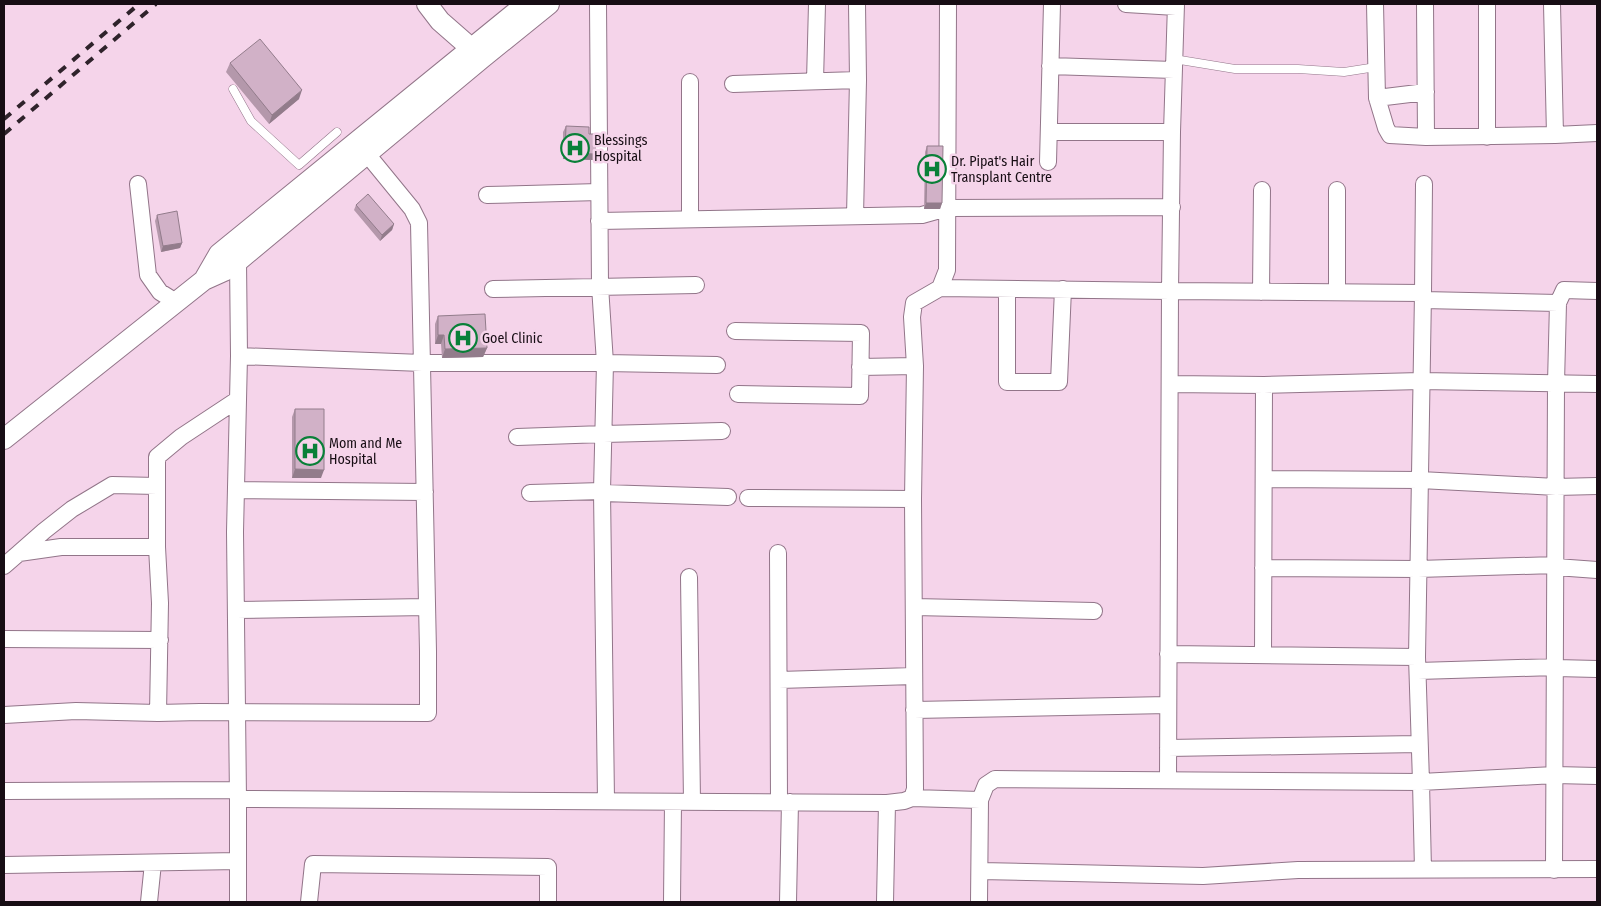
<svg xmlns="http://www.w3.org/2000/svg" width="1601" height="906" viewBox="0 0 1601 906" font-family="'Fira Sans Condensed',sans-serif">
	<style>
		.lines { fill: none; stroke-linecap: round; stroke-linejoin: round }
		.service-casing { stroke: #927589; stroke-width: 9 }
		.minor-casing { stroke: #927589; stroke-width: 18 }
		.tertiary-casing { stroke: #927589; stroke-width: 22 }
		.service { stroke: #fff; stroke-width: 8 }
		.minor { stroke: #fff; stroke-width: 16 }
		.tertiary { stroke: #fff; stroke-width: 20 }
		.rail { stroke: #2f232b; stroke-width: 4; stroke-dasharray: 9 9; stroke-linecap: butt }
		.wall { fill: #b498ab }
		.shaded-wall { fill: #927c8b }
		.building { fill: #d1b1c7; stroke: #927c8b }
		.labels { text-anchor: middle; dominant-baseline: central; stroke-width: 5; stroke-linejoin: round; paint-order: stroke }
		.poi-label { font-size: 14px; fill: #170d14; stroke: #f5d4ea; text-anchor: start }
	</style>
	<rect width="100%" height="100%" fill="#f5d4ea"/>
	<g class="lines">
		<defs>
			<path id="service" d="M1174,59L1235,69H1298L1344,72L1376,67
				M233,89L251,121L299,165L337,132"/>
			<path id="minor" d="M598,4L600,286L605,363L602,491L606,801
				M1126,4L1176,7
				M1375,4L1377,98L1426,92
				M1425,4L1426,137L1555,135L1552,4
				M1050,66L1174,70
				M815,81L817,4
				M733,84L858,80
				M1377,98L1386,128L1390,135L1426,137
				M1049,132H1172
				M1555,135L1597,133
				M1487,137V4
				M1048,162L1052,4
				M138,184L148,275L160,292L176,302
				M1337,190V292
				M487,195L599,192
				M855,216L858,80L857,4
				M690,219V82
				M599,221L922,215L947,208L1172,207
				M238,261L239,356L235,532L238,799L887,803L904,801L912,798L915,789L913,499L915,366L912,317L914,303L940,288L947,270L948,4
				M940,288L1170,291L1168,780
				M493,289L696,285
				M1007,289V382H1059L1063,289
				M1261,292L1262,190
				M1423,293L1424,184
				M1423,300L1558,303L1556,383L1554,870
				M1558,303L1564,290L1597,291
				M735,331L861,333L860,396L738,394
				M239,356L422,363H605L717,365
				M860,367L915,366
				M1170,384L1264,385L1421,381L1597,384
				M517,437L604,434L722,431
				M1264,479L1420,480L1556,487L1597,486
				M236,490L425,492
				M530,493L602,491L603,493L728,497
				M748,498L913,499
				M19,553L44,531L72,509L112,485L157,486
				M778,553L779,802
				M4,566L19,553L61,547H157
				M1263,568L1418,569L1556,565V567L1597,570
				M689,577L692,802
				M914,607L1094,611
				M236,610L427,607
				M4,639L160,640
				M1168,654L1417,657
				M1263,655L1264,385
				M1418,671L1555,667L1556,668L1597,669
				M779,680L914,676
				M914,710L1168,705
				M158,713L160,603L157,547V457L181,437L237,400
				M4,715L76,711L158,713L200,712L428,713V651L419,223L412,209L367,154
				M1168,748L1419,744
				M4,791L238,790
				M912,798L980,800L979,902
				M980,800L986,785L995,779L1421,782L1417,657L1423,293L1170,291L1172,132L1176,4
				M4,865L238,861
				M1423,870L1421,782L1555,775L1597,776
				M980,871L1203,876L1298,870L1597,869
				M149,902L153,863
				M238,902V799
				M309,902L313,864L548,867V902
				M672,902L673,802
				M788,902L790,802
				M885,902L887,803"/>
			<path id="tertiary" d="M427,4L440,21L480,56
				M204,280L219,254L526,4
				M4,439L204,280L224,271L238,261L482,58L549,4"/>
		</defs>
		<use href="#service" class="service-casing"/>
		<use href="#minor" class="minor-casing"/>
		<use href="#tertiary" class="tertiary-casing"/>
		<use href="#service" class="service"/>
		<use href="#minor" class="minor"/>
		<use href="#tertiary" class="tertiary"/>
		<path class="rail" d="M4,119L139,4
			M4,134L156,4"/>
	</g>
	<path class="wall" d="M230,63L299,99L269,124L226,72Z
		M566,126L589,134L595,154L593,160L563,159V132Z
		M927,146L942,203L940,209H924L925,152Z
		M356,205L394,224L392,230L380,241L354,210Z
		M157,215L182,243L180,248L161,252L155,221Z
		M438,316L487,348L483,357L442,358L441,344H435V324Z
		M295,409L321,478H292V417Z"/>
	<path class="shaded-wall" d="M302,90L299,99L269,124L272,115Z
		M565,153L595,154L593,160L563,159Z
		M926,203H942L940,209H924Z
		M394,224L392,230L380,241L382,235Z
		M182,243L180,248L161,252L163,246Z
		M438,335H444L441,344H435Z
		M487,348L483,357L442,358L445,349Z
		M295,469L324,470L321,478H292Z"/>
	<path class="building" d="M260,39L302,90L272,115L230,63Z
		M566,126L589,127V134H596L595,154L565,153Z
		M927,146H943L942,203H926Z
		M368,194L394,224L382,235L356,205Z
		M177,211L182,243L163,246L157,215Z
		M485,314L487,348L445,349L444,335H438V316Z
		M295,409H324V470L295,469Z"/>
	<defs>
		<symbol id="hospital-ring" viewBox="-11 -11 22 22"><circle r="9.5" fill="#f5d4ea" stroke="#098038" stroke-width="1.5"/><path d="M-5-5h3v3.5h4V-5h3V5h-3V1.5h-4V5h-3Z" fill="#098038"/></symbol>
	</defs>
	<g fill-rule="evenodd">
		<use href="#hospital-ring" x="559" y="132" width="32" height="32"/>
		<use href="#hospital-ring" x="916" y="153" width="32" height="32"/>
		<use href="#hospital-ring" x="447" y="322" width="32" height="32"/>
		<use href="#hospital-ring" x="294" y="435" width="32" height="32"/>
	</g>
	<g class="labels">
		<g class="poi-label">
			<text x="594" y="140">Blessings<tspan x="594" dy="16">Hospital</tspan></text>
			<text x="951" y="161">Dr. Pipat's Hair<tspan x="951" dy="16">Transplant Centre</tspan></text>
			<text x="482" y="338">Goel Clinic</text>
			<text x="329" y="443">Mom and Me<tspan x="329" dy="16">Hospital</tspan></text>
		</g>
	</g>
	<rect width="1601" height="906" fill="none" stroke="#170d14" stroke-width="10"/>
</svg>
